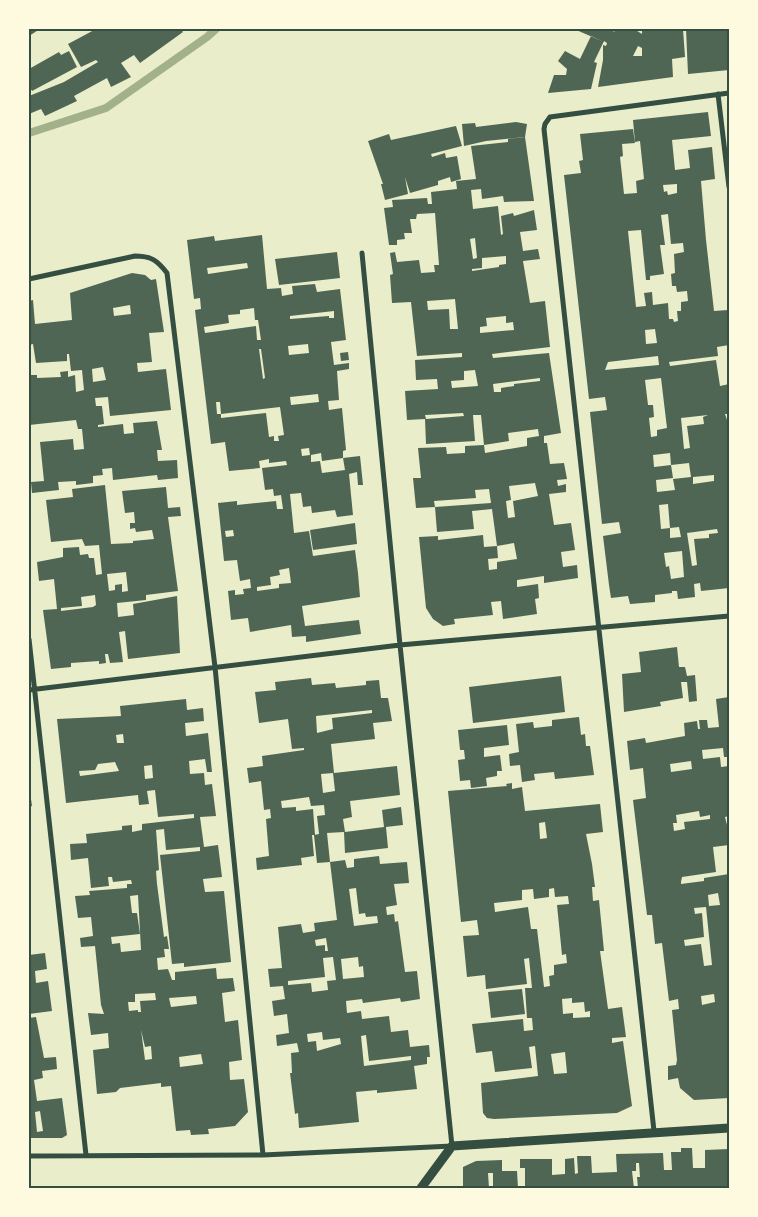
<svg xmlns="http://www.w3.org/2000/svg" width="758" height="1217" viewBox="0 0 758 1217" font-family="'Libre Baskerville',serif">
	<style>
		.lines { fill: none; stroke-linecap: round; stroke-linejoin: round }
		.stream { stroke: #a3b18a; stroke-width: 8 }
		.building { fill: #4f6655; fill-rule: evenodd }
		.minor { stroke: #344e41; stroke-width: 5 }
		.tertiary { stroke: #344e41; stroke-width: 9 }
		.neatline { fill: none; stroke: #344e41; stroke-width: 2 }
	</style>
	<rect width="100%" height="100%" fill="#e9edc9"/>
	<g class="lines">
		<path class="stream" d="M29,133L106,108L207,37L216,29"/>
	</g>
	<path class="building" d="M29,29H40L29,36Z
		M96,29H181L183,32L140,63L134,55L121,63L131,77L111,87L107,78L74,96L77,101L45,116L41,109L29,114V96L64,82L98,62L96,60L81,67L68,44Z
		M574,29H612L614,32L616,29H634L642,34V29H683L685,57L672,59L673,77L598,87L603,60V45L606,46L607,43L604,41L594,62L597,63L591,89L548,93L554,75H566L567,69L558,61L565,51L580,59L591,36L604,42ZM638,46L642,48V56H633Z
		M686,29H701V31L729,29V70L688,74Z
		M69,51L77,67L32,91L29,86V69L59,52L61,55Z
		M708,112L711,136L672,140L675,170L690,168L688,150L712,147L715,179L701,181L706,240L714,311L728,310L729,345L717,347L718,356L669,362L670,366L716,360L720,386L729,384V414H725L729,426V588L701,591L700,583L694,584L695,597L678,599L677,591H672V593L655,595V602L630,604L628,596L611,598L609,585L603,536L621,533L619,522L602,524L590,412L607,410L605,397L589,399L564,175L581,173L579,161L583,160L580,134L633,129L635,143L622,144L623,156L620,157L624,194L637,193L636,181L644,179L640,141L635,142L633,120ZM677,184V193L668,195L667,191L664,192L663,185ZM668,214L671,244L683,243L684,252L674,254L675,273L671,274L672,286H676L677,292L687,291L688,301L681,302V311H677L678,321L674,322L673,319H669L668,303L653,305L652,292L644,293L646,306L636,307L628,231L641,230L646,280H650V276L664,274L660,245H665L661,215ZM655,329L657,343L646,344L645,330ZM658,356L659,365L605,370L608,362ZM661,378L667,428L657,430V436L651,437L649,418L654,417L653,405H648L645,380ZM708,415L703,417L704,424L687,426L690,448L684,449L681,418ZM670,453L671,465L689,463L691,477L673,479L675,490L657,492L656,480L673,478L671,465L654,467L653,455ZM714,475V481L693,484V477ZM668,504L670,528L679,527L681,537L670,538V528L661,529L659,505ZM717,529L718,533L709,534V538L694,539L697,565L692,566L687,533ZM682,551L684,577L671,579L669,566L666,567L664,553Z
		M516,122L527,124L525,137L534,201L504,202L503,196L482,199L481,189L471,190L473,209L498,206L501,235L503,234L501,216L513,213L514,216L534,210L537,230L520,232L523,251L538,249L540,259L523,261L530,303L545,301L550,347L492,354L493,358L549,353L561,433L544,436V443H547L550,464L564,463L567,479L557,480L558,486L566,484V492L549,494L554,525L571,523L575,550L561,552L563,567L577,565L578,578L544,583V576L517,580V587L538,584L539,598L535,599L537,614L503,619L501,601L491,602L493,615L454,619L455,624L443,626L433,619L426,608L419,537L438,536V540L483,535L484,547L497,546L492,509L472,511L474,529L437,532L435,507L491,503L489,489L475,490L476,498L434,501L435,507L416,508L413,478H421L418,448L446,447L447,454L465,453V446L484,445L481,415H473L475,441L426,444L425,419L407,420L405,391L438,389L437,379L416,380L415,360L462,357V353L417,356L411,302L392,303L390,275L393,274L390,253L395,252L397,262L419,260L421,273L435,272L434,265H439L435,213L417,214L416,219H410L412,233H404L405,239L397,240V245H389L384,208L393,207L392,200L427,198L428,204H432L431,192L457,189L456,181L476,179L471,146L508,142V139L525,137L486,141L464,146L462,124L475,123L476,127ZM475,238L477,258L473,259L470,239ZM506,256V264L499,265V267L472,271V269L482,268V258ZM455,299L458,329H450L449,309L428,310L427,301ZM506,316V323L513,322L514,330L480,333V327L487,326L486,318ZM475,370L478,386L452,388L451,381L464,380V371ZM540,378V381L514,384V386L501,388V392H494L493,384ZM463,413L464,416L426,419L425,415ZM538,429L539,436L527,438V446L485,453L484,445L509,441L508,433ZM535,483L538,496L513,501L515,517L508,518L506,501L511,500L509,486ZM514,543L517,559L497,562V569L489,570L488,559L498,558L497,546Z
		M456,126L462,146L431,154L432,157L445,153L446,158L457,156L461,179L451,182L450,177L438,181V185L410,193L405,177L408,194L385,200L381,184H383L368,141L389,134L391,140Z
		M262,235L267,289L281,288L282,296L293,294L292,286L315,284L317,292L340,289L346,340L331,342L334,365L349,363V369L337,371L339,400L328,401L329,410L342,408L346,450L343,451V458L322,461L321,453L311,455V462L320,461L322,473L345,470L343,458L360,456L363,485H358L357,472L349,474L353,515L337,517L335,510L312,513L311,506L303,507L301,493L290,494L294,533L309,531L313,556L355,550L358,573L360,597L302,606L305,626L359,620L361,634L306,642V636L292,637L291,625L250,632L248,618L231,620L228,591L235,590V595L244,594L243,589L251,588L250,579L240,581L237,560L224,561L218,503L237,501V505L276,501L277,509H283L281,495L274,496L273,489L265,490L262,468L287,465L286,461L269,463V459L259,461L260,468L229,471L225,442L211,444L195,310L201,309L200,298L194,299L187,240L214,236L215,241ZM247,263L248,268L208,274L207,268ZM254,308L255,320H258L261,340H257L256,326L205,333L204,327L229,323L228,315L240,314V310ZM334,311V318H329V316L290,319V316ZM308,344L309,353L289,355L288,346ZM259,349H261L265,378L263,379ZM318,394L319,402L291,405L290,397ZM216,402H220L221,414L280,407L284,435L278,436L279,441H274V436L269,437L266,413L221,418V414H217ZM309,448L310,455L302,456L301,449ZM233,530L234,536L226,537L225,531ZM289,568L291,583L279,584V588L257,591V587L271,585L270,577L280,575L279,570Z
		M337,252L340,278L279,285L275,259Z
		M132,273L145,275L151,280L156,279L164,332L149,333L152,362L137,363L138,372L166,369L171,410L110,416L108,397L95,398L96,406H102L104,424L98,425V427L123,424L124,434L134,433L133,423L157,421L162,450H157L158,461L177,460L178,478L158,480L157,475L113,480L112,468L102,469L103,475L93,476V483L76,485V481L58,482L59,490L32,493L31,482L44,481L40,442L73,439L74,450L84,449L82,429H78L76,420L29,425V375H37V378L61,377L60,372L68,371V377L75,375L76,392L84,390L82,370L71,371L69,354H67V361L36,363L33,344L29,345V301L33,300L35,324L72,320L70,293ZM130,305L131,314L114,316L113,308ZM103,367L106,380L93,382L92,369Z
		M348,352L349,360L341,361L340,353Z
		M105,485L111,544L133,543V541L154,539L152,530L136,532L135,528L130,529V523H135L134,512L125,513L122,491L166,487L168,508L180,507L181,516L168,517L178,591L146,595V600L117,603L118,617L134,615L133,604L177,596L180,653L128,659L125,631L119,632L123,662L110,663L108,654H105L106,663L99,664V661L71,663V667L51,669L43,610L57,609L54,579L39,581L37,562L63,557V548L79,547L80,555L88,554L89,558H94L96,575L102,574L99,545L85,546L82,539L51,542L46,500L73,497L72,489ZM126,572L128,591L122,592V584L115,585V590L109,591L107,574ZM95,595L96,605L93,607L61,611V608L82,606L81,597Z
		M355,523L357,544L313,550L310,530Z
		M677,647L679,667H685L687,676L695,675L697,701L689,702L687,682H681L683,698L660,702L661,706L624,712L622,674L641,672L639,652Z
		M561,676L565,712L473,723L469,687Z
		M311,678L312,685L335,683L336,688L366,685V681L379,680L381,698H388L392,721L373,723L375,739L331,744L334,773L397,766L400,795L350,801L352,817L343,819L345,832L384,827L382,810L401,807L403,825L386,827L388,848L345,853L344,832L327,833L330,862L317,863L314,835L319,834L317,816L325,815L324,805L311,806L309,797L281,801L282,808L296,807V811L313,809L315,835H312L314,856L301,858L302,865L257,870L256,858L269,856L266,819L271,818L270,809L264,810L261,781L249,783L247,768L263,766L262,756L304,750V748L292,749L288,719L259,723L255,692L276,690L275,682ZM372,710V713L332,718L333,729L317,733L316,716ZM333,773L335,791L323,793L321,774Z
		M729,697V757H724L723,748L702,750L703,759L720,757L721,767L729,766V816L725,817L727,825H729V845L713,847L716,872L682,877L681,882V884L704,881V878L729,874V1098L694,1100L680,1088L678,1078L668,1080V1066L676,1065L677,1060L672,1010L679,1009L678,999L669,1001L662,943L655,944L652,915H647L633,800L646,798L643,768L630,770L627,741L645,738L646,743L685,736L684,723L697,721L698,729H700L699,720H707L708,728L719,727L716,699ZM691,761L692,769L671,772L670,764ZM699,811L700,817L710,815V819L684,822L685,829L674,831L673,823H677L676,815ZM718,893L720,905L709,906L708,895ZM706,907L712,965L704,966L701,944L685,946L684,940L704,937L702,913L695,914L694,908ZM714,994L715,1002L702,1005L701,996Z
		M186,699L187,710L203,708L204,721L185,723L186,736L208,733L212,772H207L205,759L189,761L190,774L204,773L205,785L212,784L216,816L200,817L204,847L218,845L222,877L203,879L205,892L224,891L231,962L184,967V963L172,964L160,855L200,851V847L166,850L164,829L156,830L159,870L156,871L157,884L164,937L167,936L169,949H164L165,957L157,958L158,970L168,969L172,980H175V972L216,968L217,979L233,978L235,991L222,993L225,1022L238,1020L242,1060L229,1062L230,1080L244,1079L248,1112L235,1126L208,1129L209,1134L191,1135L190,1130L176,1131L171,1086L161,1087V1083L120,1088L116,1092L97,1094L93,1050L109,1048L108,1033L91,1035L88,1013L104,1014L101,1005L95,946L81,947L80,938L93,936L91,917L78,918L75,896L90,895L89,891L127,888V884H132L131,880L113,882L112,877H108L109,886L91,888L88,858L71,860L70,844L87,843L86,834L122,830V826L132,825V832L142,830V824L194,818V814L158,817L155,790L147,791L149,804L139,805L138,795L66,803L57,719L121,716L120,706ZM123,734L124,743H117L116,735ZM115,762L119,771L80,776L79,771L95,770L98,764ZM152,765L153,778L145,779L144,766ZM138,895L141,950L121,952L120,943L112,944L111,937L140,934L137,913H132L130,896ZM155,993L156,1000L140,1001L141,1012H138V1010L129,1011L128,1002H135V994ZM196,996L197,1004L171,1007L169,998ZM141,1030L145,1047L151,1046L152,1059L145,1060ZM201,1054L203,1064L180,1067L179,1057Z
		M579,717L581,735L585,734L586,746H590L594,775L555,779L554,772L534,774L535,780L522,782L520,765L510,766L509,754L519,752L516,724L533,722L534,728L552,726V720Z
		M507,725L509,745L484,748V757L500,755L502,771H497V776L486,778L487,786L471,788L470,780L460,781L458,760L465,759L464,750H460L458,730Z
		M512,783V789L522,787L525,811L600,804L603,832L586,834L592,864L595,887H592L593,901L599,900L604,951H600L608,1009L622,1007L626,1037L612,1038V1043L623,1041L632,1106L617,1113L494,1119L487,1118L483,1113L481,1083L538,1076L535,1046L529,1047L532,1068L495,1072L492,1051L476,1053L472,1024L523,1019L524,1031L533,1030L532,1018H527L525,988H532L529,958L524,959L527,984L486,989L485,975L467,977L463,936L479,935L477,920L461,922L448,791L507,786L506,784ZM545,822L547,838L540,839L539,823ZM554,888L555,897L568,896L569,904L557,905L562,955L566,954L567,963L554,965V975L549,976L550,986L544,987L537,929H531L528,907L495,912L494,903L522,900V890L533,889L534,899L549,897V889ZM572,998V1003L584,1002L585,1012L590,1011V1017L573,1018V1013L563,1014L562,999ZM565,1052L567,1073L554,1074L551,1054Z
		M29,785L32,806L29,807Z
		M379,856L380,864L407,862L409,883L394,884L397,905L386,907L387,915L394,914L395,922L398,921L405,972L417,971L420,999L401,1002L400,998L363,1003L362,999L346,1001L347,1013L361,1011L362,1019L389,1016L391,1032L408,1030L410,1047L429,1045L430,1057H427V1064L414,1066L417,1089L377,1093V1090L356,1092L359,1122L299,1128L298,1113L295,1114L290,1073H292L291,1053L299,1052L297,1043L277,1046L276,1035L289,1033L287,1014L274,1016L272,1001L285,999L283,986L270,987L268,969L282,968L278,927L301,924L303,933L315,931L314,923L337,920L330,862L345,860L347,868L354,867V859ZM356,888L359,914L365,913L366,917L377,916L378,923L354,926L349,889ZM326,938L328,951H325V945L316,946L315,940ZM333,957L336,980L327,981L328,990L312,992L311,983L288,985V981L325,977L323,958ZM358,957L359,967L363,966L364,977L343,979L341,959ZM322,1032L323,1040L340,1038L341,1044L317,1051L316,1041L308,1042L307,1034ZM366,1035L369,1061L411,1056V1060L364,1066L361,1036Z
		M45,953L47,969L35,971L36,983L48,981L52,1011L29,1014V955Z
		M522,989L525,1014L491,1018L488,992Z
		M36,1017L44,1058L56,1057L57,1069L42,1071L43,1078L34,1080L37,1101L62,1098L67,1135L62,1138H29V1018ZM40,1111L43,1131L37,1132L35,1112Z
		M681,1148H692L693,1168H705V1150L729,1149V1188H638L637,1177H640L639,1163H636V1171H632L634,1188H525V1168H520V1159H552V1175L565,1174V1159L574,1158L575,1174L578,1173L577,1156H591L592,1173L617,1172L616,1154L663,1153L664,1170H672L671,1152H681Z
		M502,1160V1171H517L518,1188H493V1173H488L489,1188H463V1167L476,1161Z"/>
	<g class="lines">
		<path class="minor" d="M718,94L729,187
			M29,279L135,256C151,256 157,260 167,273L215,667L263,1155
			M29,639L86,1155
			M29,690L400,645L729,616
			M654,1131L544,129L545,124L550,117L729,93
			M29,1156L263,1155L452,1146L400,645L362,253"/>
		<path class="tertiary" d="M421,1188L452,1146L729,1128"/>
	</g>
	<rect width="758" height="1217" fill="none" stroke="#fefae0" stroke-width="60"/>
	<rect x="30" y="30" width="698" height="1157" class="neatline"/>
</svg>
